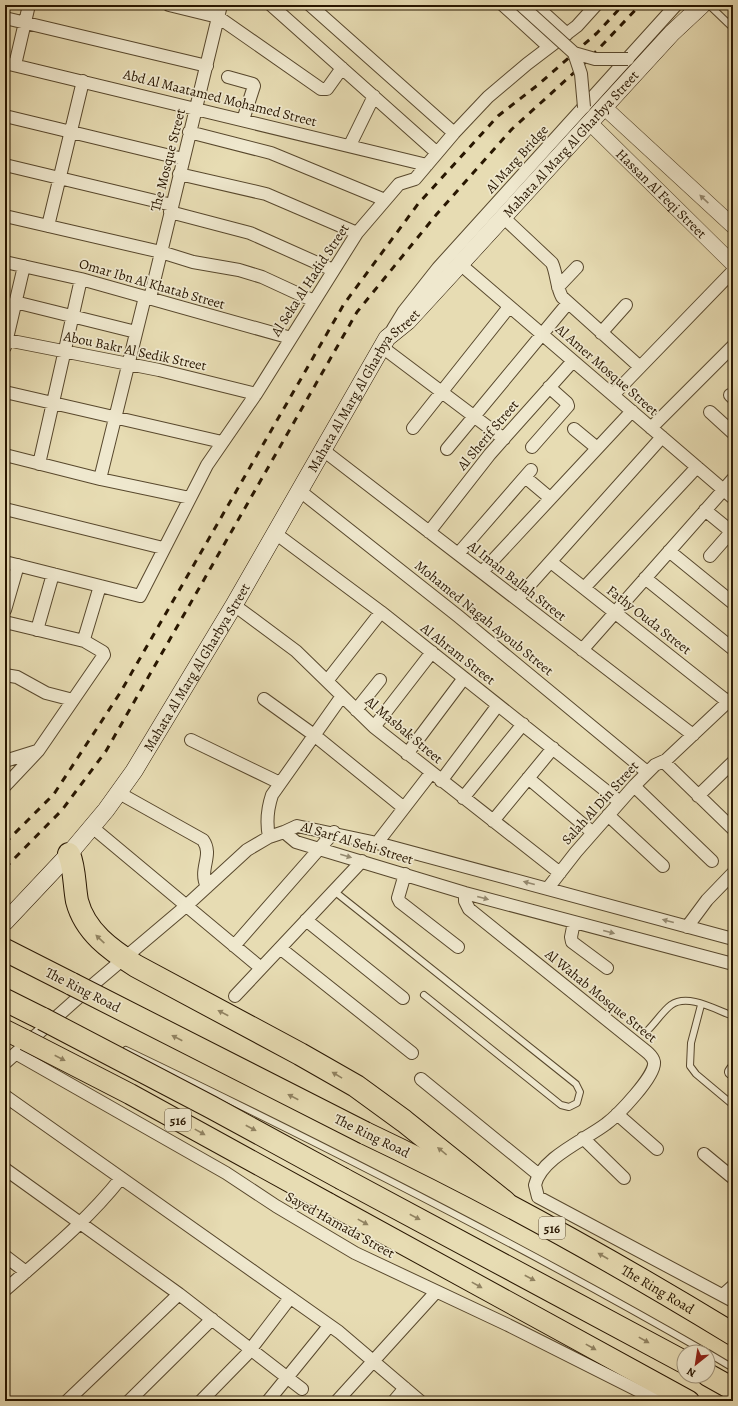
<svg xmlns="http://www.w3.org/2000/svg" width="738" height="1406" viewBox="0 0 738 1406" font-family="Alegreya,serif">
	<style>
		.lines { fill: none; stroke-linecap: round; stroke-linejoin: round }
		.service-casing { stroke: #58482d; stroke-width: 8 }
		.minor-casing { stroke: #58482d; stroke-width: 14 }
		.tertiary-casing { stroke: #58482d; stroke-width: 16 }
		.secondary-casing { stroke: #281600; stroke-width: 18 }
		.trunk-casing { stroke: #281600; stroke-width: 22 }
		.motorway-casing { stroke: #281600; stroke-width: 24 }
		.service { stroke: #efe8ce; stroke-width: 6 }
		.minor { stroke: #efe8ce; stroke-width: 12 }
		.tertiary { stroke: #efe8ce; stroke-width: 15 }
		.secondary { stroke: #efe8ce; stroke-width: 17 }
		.trunk { stroke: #e7dcb3; stroke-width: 20 }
		.motorway { stroke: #e7dcb3; stroke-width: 22 }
		.rail { stroke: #281600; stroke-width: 3; stroke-dasharray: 7 7; stroke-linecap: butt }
		.minor-bridge-casing { stroke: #58482d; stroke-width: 14; stroke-linecap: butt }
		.trunk-bridge-casing { stroke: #281600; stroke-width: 22; stroke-linecap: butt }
		.motorway-bridge-casing { stroke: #281600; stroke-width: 24; stroke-linecap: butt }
		.minor-bridge { stroke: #efe8ce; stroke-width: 12 }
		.trunk-bridge { stroke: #e7dcb3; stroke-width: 20 }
		.motorway-bridge { stroke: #e7dcb3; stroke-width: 22 }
		.oneway { fill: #958a71 }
		.oneway2 { fill: #918362 }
		.labels { text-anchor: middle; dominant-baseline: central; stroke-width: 3.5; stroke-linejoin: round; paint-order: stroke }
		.shield { fill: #efe8ce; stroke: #64553e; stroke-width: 1 }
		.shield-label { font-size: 13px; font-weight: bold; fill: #281600 }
		.street-label { font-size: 14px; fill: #281600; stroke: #efe8ce }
	</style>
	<rect width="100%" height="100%" fill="#e7dcb3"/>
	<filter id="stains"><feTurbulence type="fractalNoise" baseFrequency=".005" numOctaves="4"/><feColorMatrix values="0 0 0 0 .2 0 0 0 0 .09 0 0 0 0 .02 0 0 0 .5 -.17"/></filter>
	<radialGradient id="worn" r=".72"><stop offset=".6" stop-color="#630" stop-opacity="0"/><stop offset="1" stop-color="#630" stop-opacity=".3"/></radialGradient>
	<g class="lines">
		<defs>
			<path id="service" d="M709,5L733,28
				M334,891L576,1084L580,1092L577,1103L569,1107L561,1105L424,995
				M701,1005L691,1043L690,1066L696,1074L733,1105
				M648,1030C656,1022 663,1011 671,1005C688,993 716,1010 733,1016
				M126,1050C322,1144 517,1243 706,1352
				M708,1353L733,1368"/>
			<path id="minor" d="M169,5L218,17L321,89H327L342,68
				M271,5L436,152
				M310,5L454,133
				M503,5L549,47
				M535,5L567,34
				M5,18L207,66
				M5,63L427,165
				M15,65L29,5
				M228,77L253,84L254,86L243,120
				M5,116L183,159
				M189,132L271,153L385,200
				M350,145L374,96
				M5,165L172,205
				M179,174L266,194L357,233
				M170,212L250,233L333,270
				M5,216L161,252L193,262L239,270L262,277L314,301
				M504,218L552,263C557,274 556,286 562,297L640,367
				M48,226L83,81
				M5,262L81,279L291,338
				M460,264L733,498
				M558,287L577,267
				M150,298L221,5
				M15,302L136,332
				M393,329L404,311L438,268L676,5
				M601,333L626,305
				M7,340L159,370L256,394
				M5,347L24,266
				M382,347L504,439
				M5,392L222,442
				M613,395L733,271
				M730,395L733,398
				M710,412L733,433
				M413,428L509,307
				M651,428L733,346
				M574,429L597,448
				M532,447L568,406L567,403L549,387
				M447,449L568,303
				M323,450L693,735
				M5,455L100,479L190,498
				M39,464L81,279
				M525,477L550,498
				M100,479L145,297
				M300,491L458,616L647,772
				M5,509L163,548
				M705,510L733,533
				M429,532L490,454L573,361
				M275,533L381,612L620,802
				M669,551L733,603
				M458,554L531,470
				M710,556L731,532
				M5,562L140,596L207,465L256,394L357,233L399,184L415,179L454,133L488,97L527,64L577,26L596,5
				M551,562L728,702
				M482,572L632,411
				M645,578L733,649
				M584,588L697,467
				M517,599L662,437
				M234,605L296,651L374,727L560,873
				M5,610L18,565
				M5,622L84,641
				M37,630L53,574
				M582,650L733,479
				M5,675L17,677L46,693L73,700
				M327,681L381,612
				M264,699L314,735L404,808
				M356,710L380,680
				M374,727L432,652
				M191,740L280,783
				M407,754L464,678
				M5,761L37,751
				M664,762L733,829
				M528,778L592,832
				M441,781L498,705
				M5,786L38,751L104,655L103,652L86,642L84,639L100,586
				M634,786L712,861
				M119,793L203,840C214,856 198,868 207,887
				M698,796L733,762
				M463,798L523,724
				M608,815L663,866
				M493,821L553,748
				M92,827L261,968
				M284,832L296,842L465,893L733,964
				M269,837C266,822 267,810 272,795L342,696
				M377,843L431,773
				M405,874L398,898L400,902L458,947
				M548,888L576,852L634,786L655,765L666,760L733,697
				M465,893V901L469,909L647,1052C650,1055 653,1057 654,1062C656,1076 617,1116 606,1124C585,1140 541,1158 535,1185L538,1197L733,1301
				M306,920L403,998
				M574,922L571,937L572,942L607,968
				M687,927L707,900L733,873
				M234,946L334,832
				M280,948L412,1053
				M235,996L362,861
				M17,1054L226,1173L276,1206L355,1253L508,1325L659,1401
				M5,1063L89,988L186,906L247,850L269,837L284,832L297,826L377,843L733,939
				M731,1072L733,1069
				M421,1079L539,1175
				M5,1096L339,1332L420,1401
				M617,1114L657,1149
				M583,1138L624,1178
				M704,1154L733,1178
				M5,1169L179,1294L302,1389
				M5,1256L26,1272
				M5,1290C46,1254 87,1221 121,1178
				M723,1295L733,1286
				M67,1401L179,1294
				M129,1401L212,1319
				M201,1401L247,1354L290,1298
				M268,1401L329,1326
				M337,1401L436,1292
				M394,1401L405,1388"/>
			<g id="tertiary">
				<path d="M605,108L733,226"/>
				<path id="s1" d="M591,124L733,264"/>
			</g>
			<g id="secondary">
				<path id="s2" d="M5,922L69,854L106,810L134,771L234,605L387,338L408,321L672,33L702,5"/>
			</g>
			<path id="trunk" d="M5,1030L25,1040
				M328,1203L689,1401"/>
			<g id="motorway">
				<path d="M69,854C75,869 74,885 77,901C85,932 111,950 136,966L300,1054L356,1086L404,1121L505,1202"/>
				<path d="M5,950L72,984"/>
				<path d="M5,1000L43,1019"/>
				<path id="s3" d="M365,1133C492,1193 613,1261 733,1334"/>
				<path d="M343,1179L684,1362"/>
				<path d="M708,1375L733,1389"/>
			</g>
		</defs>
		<use href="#service" class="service-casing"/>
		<use href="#minor" class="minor-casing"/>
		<use href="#tertiary" class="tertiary-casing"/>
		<use href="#secondary" class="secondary-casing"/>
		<use href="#trunk" class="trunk-casing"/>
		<use href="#motorway" class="motorway-casing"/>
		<use href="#service" class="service"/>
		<use href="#minor" class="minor"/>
		<use href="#tertiary" class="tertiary"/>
		<use href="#secondary" class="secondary"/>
		<use href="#trunk" class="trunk"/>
		<use href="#motorway" class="motorway"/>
		<path class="rail" d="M5,843L54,794L120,693L344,304L418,204L498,116L539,84L597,33L623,5
			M5,868L62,810L106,751L357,312L436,215L512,129L589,59L640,5"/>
		<defs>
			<path id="minor-bridge" d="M521,5L574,53L595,59H628
				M574,53L581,74L584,107"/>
			<path id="trunk-bridge" d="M25,1040L130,1094L328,1203"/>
			<path id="motorway-bridge" d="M72,984L365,1133
				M43,1019L211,1107L343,1179"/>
		</defs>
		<use href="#minor-bridge" class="minor-bridge-casing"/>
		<use href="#trunk-bridge" class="trunk-bridge-casing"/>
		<use href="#motorway-bridge" class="motorway-bridge-casing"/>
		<use href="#minor-bridge" class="minor-bridge"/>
		<use href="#trunk-bridge" class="trunk-bridge"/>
		<use href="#motorway-bridge" class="motorway-bridge"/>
	</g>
	<defs><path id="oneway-solid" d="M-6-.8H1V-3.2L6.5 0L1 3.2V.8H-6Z"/></defs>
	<g class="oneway">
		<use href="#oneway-solid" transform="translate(704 199) rotate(-137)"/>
		<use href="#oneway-solid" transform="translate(346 856) rotate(16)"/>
		<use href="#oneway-solid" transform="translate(529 883) rotate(-165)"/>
		<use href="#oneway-solid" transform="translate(483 898) rotate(15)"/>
		<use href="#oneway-solid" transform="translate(668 921) rotate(-165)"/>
		<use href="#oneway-solid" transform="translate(609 932) rotate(15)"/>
	</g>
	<g class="oneway2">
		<use href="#oneway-solid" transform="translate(100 939) rotate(-137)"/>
		<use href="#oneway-solid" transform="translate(223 1013) rotate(-152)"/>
		<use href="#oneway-solid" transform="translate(177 1038) rotate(-153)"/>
		<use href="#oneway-solid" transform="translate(60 1058) rotate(27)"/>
		<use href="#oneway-solid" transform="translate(337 1075) rotate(-149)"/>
		<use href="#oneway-solid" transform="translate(293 1097) rotate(-153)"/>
		<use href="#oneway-solid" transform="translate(251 1128) rotate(28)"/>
		<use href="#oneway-solid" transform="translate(200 1132) rotate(29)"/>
		<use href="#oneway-solid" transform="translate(442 1151) rotate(-141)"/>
		<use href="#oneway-solid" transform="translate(415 1217) rotate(28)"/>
		<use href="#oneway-solid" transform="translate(363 1222) rotate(29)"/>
		<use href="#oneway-solid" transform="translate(603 1256) rotate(-150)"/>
		<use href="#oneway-solid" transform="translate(530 1278) rotate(28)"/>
		<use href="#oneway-solid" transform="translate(477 1285) rotate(29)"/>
		<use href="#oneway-solid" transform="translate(644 1340) rotate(29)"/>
		<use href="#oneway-solid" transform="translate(591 1347) rotate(29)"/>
	</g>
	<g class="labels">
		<g class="shield">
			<rect x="165" y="1109" width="26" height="22" rx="3"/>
			<rect x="539" y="1217" width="26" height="22" rx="3"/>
		</g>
		<g class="shield-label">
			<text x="178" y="1120">516</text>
			<text x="552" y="1228">516</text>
		</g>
		<g class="street-label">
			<text transform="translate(220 98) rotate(14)">Abd Al Maatamed Mohamed Street</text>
			<text stroke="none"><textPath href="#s2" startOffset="968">Mahata Al Marg Al Gharbya Street</textPath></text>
			<text transform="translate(517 159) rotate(-48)">Al Marg Bridge</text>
			<text transform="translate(168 160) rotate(-76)">The Mosque Street</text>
			<text stroke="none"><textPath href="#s1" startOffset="99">Hassan Al Feqi Street</textPath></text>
			<text transform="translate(310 280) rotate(-57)">Al Seka Al Hadid Street</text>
			<text transform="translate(152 284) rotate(16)">Omar Ibn Al Khatab Street</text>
			<text transform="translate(135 351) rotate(12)">Abou Bakr Al Sedik Street</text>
			<text transform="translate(607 370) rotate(41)">Al Amer Mosque Street</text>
			<text stroke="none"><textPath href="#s2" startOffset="644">Mahata Al Marg Al Gharbya Street</textPath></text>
			<text transform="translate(488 435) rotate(-50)">Al Sherif Street</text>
			<text transform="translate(517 581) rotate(38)">Al Iman Ballah Street</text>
			<text transform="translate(484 618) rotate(39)">Mohamed Nagah Ayoub Street</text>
			<text transform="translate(649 620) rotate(38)">Fathy Ouda Street</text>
			<text transform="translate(458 654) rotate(38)">Al Ahram Street</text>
			<text stroke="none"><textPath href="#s2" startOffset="320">Mahata Al Marg Al Gharbya Street</textPath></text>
			<text transform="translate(404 730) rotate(40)">Al Masbak Street</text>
			<text transform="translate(600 803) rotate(-48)">Salah Al Din Street</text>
			<text transform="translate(357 843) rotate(17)">Al Sarf Al Sehi Street</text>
			<text transform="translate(83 990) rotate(27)">The Ring Road</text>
			<text transform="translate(601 996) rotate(39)">Al Wahab Mosque Street</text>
			<text transform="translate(372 1136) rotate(26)">The Ring Road</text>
			<text transform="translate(340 1225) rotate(29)">Sayed Hamada Street</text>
			<text stroke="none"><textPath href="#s3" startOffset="332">The Ring Road</textPath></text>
		</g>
	</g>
	<rect width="738" height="1406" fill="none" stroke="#e7dcb3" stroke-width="20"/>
	<rect x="6" y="6" width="726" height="1394" fill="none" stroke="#281600" stroke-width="2"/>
	<rect x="10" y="10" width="718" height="1386" fill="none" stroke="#281600"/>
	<g transform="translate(696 1364) rotate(210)"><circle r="19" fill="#efe8ce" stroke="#9f947c"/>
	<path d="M0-3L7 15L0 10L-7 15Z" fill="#8f2418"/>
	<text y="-6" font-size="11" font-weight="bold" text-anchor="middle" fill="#281600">N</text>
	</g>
	<rect width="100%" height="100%" filter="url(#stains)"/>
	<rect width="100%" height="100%" fill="url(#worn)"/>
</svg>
